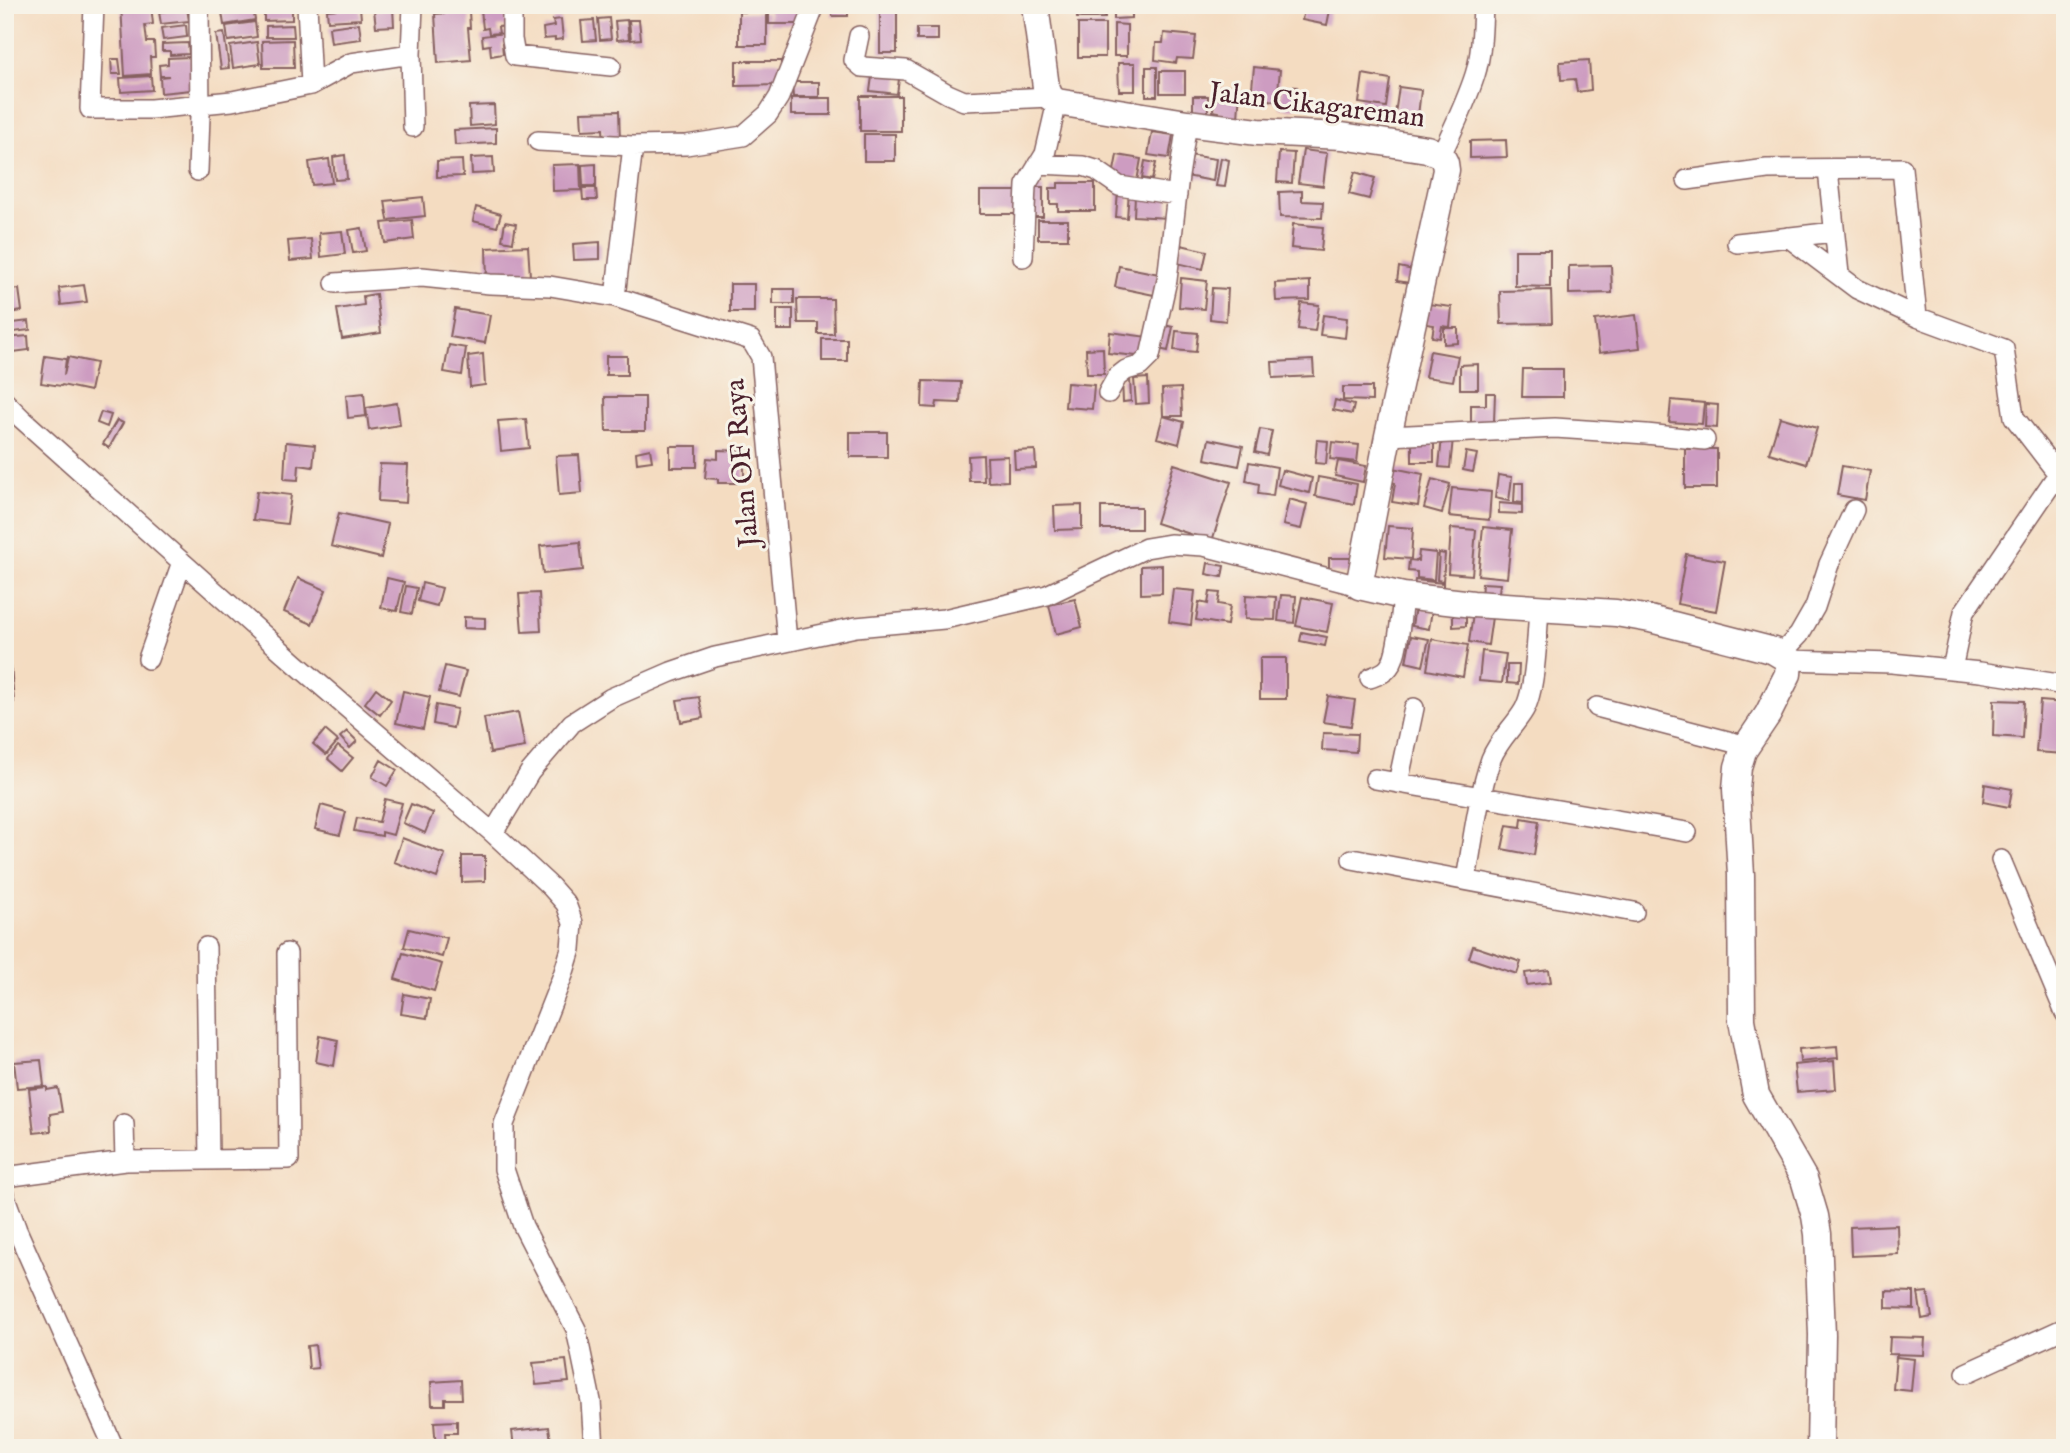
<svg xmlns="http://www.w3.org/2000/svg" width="2070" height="1453" viewBox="0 0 2070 1453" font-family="'IM FELL English',serif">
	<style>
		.building { fill: #cd9cc1 }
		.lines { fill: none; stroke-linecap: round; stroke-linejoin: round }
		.street-casing { stroke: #866160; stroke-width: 22 }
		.secondary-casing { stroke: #866160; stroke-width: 29 }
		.street { stroke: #fff; stroke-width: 19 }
		.secondary { stroke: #fff; stroke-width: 26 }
		.labels { text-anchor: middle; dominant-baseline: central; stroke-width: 6; stroke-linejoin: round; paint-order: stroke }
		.street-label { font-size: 28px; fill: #4a1f2b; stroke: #f7f3e8 }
	</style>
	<rect width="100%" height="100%" fill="#f7f3e8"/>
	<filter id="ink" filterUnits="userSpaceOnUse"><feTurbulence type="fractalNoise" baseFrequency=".0143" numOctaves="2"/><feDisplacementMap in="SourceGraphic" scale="14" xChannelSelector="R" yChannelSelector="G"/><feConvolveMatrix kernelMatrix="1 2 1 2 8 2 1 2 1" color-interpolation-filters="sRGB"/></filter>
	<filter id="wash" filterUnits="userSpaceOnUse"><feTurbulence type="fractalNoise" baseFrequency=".00686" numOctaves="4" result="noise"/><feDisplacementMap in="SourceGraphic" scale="28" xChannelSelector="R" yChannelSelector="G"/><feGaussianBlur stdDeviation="1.57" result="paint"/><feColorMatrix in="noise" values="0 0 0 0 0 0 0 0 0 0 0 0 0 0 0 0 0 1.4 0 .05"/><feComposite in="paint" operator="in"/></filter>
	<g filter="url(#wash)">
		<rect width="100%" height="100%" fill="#f4dcc1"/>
		<g id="blocks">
			<path class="building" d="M121,5H151L153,24L145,25L147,42H154L155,57H150L151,74L125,76Z
				M439,5H468L469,10L440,12Z
				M489,5H496V7H504L507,26L498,27L499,33L489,34L488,28L483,29L481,9L490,8Z
				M769,5H806V24H769Z
				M832,5H848V16H832Z
				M1077,5H1105V18H1077Z
				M1114,5H1132V18L1114,19Z
				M1305,5H1331L1327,25L1302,20Z
				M360,7L361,19L328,21L327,10Z
				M187,8L189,21L161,24L159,12Z
				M253,8L255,20L224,25L222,12Z
				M292,8V20L264,21V9Z
				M393,8L394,26L376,27L374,10Z
				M880,9H897V53H880Z
				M469,11L470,28H468L471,60L438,63L435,14Z
				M739,12H767V45H739Z
				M609,18L611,39L600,40L598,19Z
				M561,19L563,39L555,40V38L544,39L543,28L554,26L553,20Z
				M594,20L596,40L583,41L581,21Z
				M627,20L629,39L617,40L615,21Z
				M629,20H639L641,39L631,40Z
				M255,22L257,37L228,41L226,26Z
				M359,23L361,39L331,43L329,27Z
				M1078,24H1105V57H1078Z
				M1114,24L1127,25V56H1114Z
				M186,25L187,37L163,40L161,28Z
				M293,25L294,37H266V26Z
				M917,28H938V40H917Z
				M224,33L229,68L221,69L216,34Z
				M505,33L506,43L502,44L503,54L491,56L490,45L483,46L482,36Z
				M1164,33L1196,36L1193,59L1177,58L1176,63L1155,60L1156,43H1163Z
				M293,40L294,68H263L262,41Z
				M257,42L260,64L233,68L230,46Z
				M188,43L189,54L170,55V51H162V44Z
				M190,57L191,90L161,93L160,77L169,76H160L159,65L168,64V58Z
				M111,59H119L121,74H112Z
				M1589,60L1591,90L1577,92L1575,79L1561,80L1560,62Z
				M736,61H781V85L736,86Z
				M1118,63H1135V91H1119Z
				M1146,67H1157V96H1146Z
				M1254,67L1280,70L1277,101L1251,98Z
				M873,69L900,72L897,94L870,91Z
				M1160,71H1185V93H1160Z
				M1363,74L1390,79L1386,107L1359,103Z
				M151,76L152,90L121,92L120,78Z
				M792,82H819V97H793Z
				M1282,86L1297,87L1295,109L1280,108Z
				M1399,87L1421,90L1417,124L1394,121Z
				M1221,88L1240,90L1238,118L1218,117L1219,112L1213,111L1214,98L1220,99Z
				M860,96H901V131H860Z
				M1193,96H1208V121H1193Z
				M791,98H831V115H791Z
				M494,105L495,124L470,126L469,106Z
				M619,111L620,141L604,142L603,129L582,130L581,112Z
				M496,128V143L455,145L454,130Z
				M1152,132L1173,135L1169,158L1148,155Z
				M864,134H895V161H864Z
				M1506,140L1507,157L1470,158V141Z
				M1303,150L1327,153L1323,186L1298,183Z
				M1279,152L1294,153L1292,183L1277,182Z
				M345,155L347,179L335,180L333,157Z
				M1117,155L1141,159L1137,181L1113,176Z
				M1189,155L1216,159L1213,181L1186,176Z
				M493,157L494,173L472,174L471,158Z
				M1221,158L1229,160L1225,187L1216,186Z
				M329,159L332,183L312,185L309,162Z
				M462,160L463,176L437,177V161Z
				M1145,161L1156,163L1152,180L1142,178Z
				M580,164L581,190L553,191L552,165Z
				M596,164V186H583L582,165Z
				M1355,172L1375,178L1369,199L1349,194Z
				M1058,183H1095V211H1058V204H1050V188H1058Z
				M1028,187H1043V217H1029Z
				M582,188H596L597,200H583Z
				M980,191H1021V214H980Z
				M1118,191H1129L1127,218L1116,217Z
				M1302,191V201L1323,202L1322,218L1280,217L1279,192Z
				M1135,195L1169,197L1168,218L1134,216Z
				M423,197L425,216L388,220L385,201Z
				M476,207L501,214L497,227L473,221Z
				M412,220L414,239L385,243L382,223Z
				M1038,220H1068V239H1038Z
				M505,222L516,224L513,242L502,240Z
				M1293,224L1323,227L1321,251L1291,248Z
				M362,228L366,251L353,253L349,230Z
				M342,231L345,254L321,257L319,233Z
				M311,239L313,259L290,261L288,241Z
				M600,242V259L574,260L573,244Z
				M1181,245L1207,251L1203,269L1177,263Z
				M528,246L530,276L487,278L486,248Z
				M1515,250H1550V287L1515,286Z
				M1611,265L1612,293L1569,294V266Z
				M1119,266L1159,274L1154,295L1115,287Z
				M1399,267L1413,270L1410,283L1397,281Z
				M1181,278L1207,281L1204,309L1179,307Z
				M1310,281V300L1276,301L1275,283Z
				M730,284H754V312H730Z
				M84,285L87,302L61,305L59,288Z
				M1212,288L1228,289L1226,321L1210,319Z
				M19,289L22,311L10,313L7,290Z
				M773,289H794V304H773Z
				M1551,290L1552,323L1501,324L1500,291Z
				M376,294L381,333L342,339L337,309L364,305L363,296Z
				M797,299H833L834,334H818V323H798Z
				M1301,303L1319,305L1315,331L1298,329Z
				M1428,304L1452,307L1450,327L1442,326L1440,338L1432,337L1434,325L1426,324Z
				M455,309L490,315L485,343L450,337Z
				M777,309H793V330H777Z
				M1323,315L1347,318L1345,338L1320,335Z
				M1636,315L1640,348L1599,353L1595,320Z
				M29,321L30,330L5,333V324Z
				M1164,325L1173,327L1168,351L1159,349Z
				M1444,328H1458V343L1444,344Z
				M1176,331L1198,333L1196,352L1174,350Z
				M1110,332L1148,337L1146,357L1108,353Z
				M28,336L29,350L5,353V338Z
				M822,339H847V361H822Z
				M449,345L466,348L462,375L444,372Z
				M1103,348L1104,374H1087L1086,349Z
				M1430,351L1458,356L1453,381L1425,377Z
				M483,354L485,385L470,387L468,356Z
				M45,356L66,359L64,375L68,357L96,363L90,391L62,385L61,386L41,383Z
				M606,356H627V375H606Z
				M1313,360L1314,376L1273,378L1272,362Z
				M1478,364V389H1460V365Z
				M1523,369H1563V397H1522Z
				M1122,378H1130L1131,401L1123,402Z
				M1148,378L1149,403L1136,404L1134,379Z
				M923,381L961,382L960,403L937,402L936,408L922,407Z
				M1067,383L1094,385L1092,409L1065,407Z
				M1343,387H1372V401L1343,400Z
				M1181,388L1182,416H1163L1162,389Z
				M364,393L366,416L348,418L346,395Z
				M1486,393H1495L1494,422H1471V405H1486Z
				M605,397H645V431H606Z
				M1335,400L1354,405L1352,414L1333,410Z
				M1671,400L1704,403L1702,424L1669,422Z
				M397,403L400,425L369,430L366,408Z
				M1706,404L1718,405L1717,428L1705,427Z
				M101,412L111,415L107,427L97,423Z
				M1163,416L1184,422L1179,444L1157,438Z
				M1780,417L1817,428L1806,464L1769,453Z
				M526,419L529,448L501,451L498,421Z
				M117,420L123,423L109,448L103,444Z
				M1260,429L1272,431L1267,455L1255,452Z
				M850,432H887V457H850Z
				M1442,437L1453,438L1450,468L1439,467Z
				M1209,439L1243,446L1239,466L1205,459Z
				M1317,440L1328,441L1326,464L1315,463Z
				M1412,440H1434V462H1412Z
				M286,442L315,445L313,467L299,465L298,480L284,479Z
				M1332,442L1359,445L1357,462L1330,459Z
				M670,446H697V467H670Z
				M650,449L652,461L637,463L636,452Z
				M1685,449H1717V488H1685Z
				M718,450L744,451V483H718V479L705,478L707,458L718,459Z
				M1035,450L1036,468L1015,469L1014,451Z
				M1466,452L1477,454L1473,472L1463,470Z
				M579,455L582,493L559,495L556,456Z
				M983,455L984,481H969L968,456Z
				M1008,456V481L988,482L987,457Z
				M1338,461L1366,466L1363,482L1335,476Z
				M1249,462L1277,467L1273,496L1258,494L1259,484L1246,481Z
				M380,464L408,465L406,503L378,501Z
				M1174,464L1231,482L1212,541L1156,523Z
				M1842,466L1870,471L1865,500L1837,495Z
				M1393,468L1423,474L1418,506L1392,502L1395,483L1391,482Z
				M1282,470L1312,478L1309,493L1278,485Z
				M1498,475L1512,477L1509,501L1495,498Z
				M1318,477L1357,484L1354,504L1315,496Z
				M1432,479L1450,484L1442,513L1424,508Z
				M1515,483H1523V503L1514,502Z
				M1452,488L1491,492L1489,520L1449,516Z
				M257,491L291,495L287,524L253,520Z
				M1289,499L1307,504L1301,529L1283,525Z
				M1499,503L1522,505V514L1499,513Z
				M1082,505V529L1055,530L1054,506Z
				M1101,507H1141V529H1101Z
				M339,513L388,524L381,558L331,546Z
				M1388,526L1413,528L1411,559L1385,557Z
				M1483,527L1512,530L1507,578L1478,575Z
				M1451,528L1476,530L1472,575L1448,573Z
				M580,542L583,570L543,574L540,546Z
				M1419,551L1436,553L1434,580L1417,578V572L1408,571L1409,560L1418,561Z
				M1439,553L1445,554L1443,581L1437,580Z
				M1686,554L1725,561L1716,611L1677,604Z
				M1329,558H1351V573H1329Z
				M1208,563L1224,566L1222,577L1206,574Z
				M1162,565V593L1141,594V566Z
				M298,578L326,590L312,624L284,612Z
				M387,578L404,582L397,611L381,608Z
				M1415,580L1443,583V589L1414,586Z
				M422,583L442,588L437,606L418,601Z
				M1482,583L1500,584L1498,600L1481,599Z
				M406,586L417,588L412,614L401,612Z
				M1173,589L1195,591L1191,625L1169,622Z
				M1210,592L1220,593L1218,604L1230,606L1227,625L1196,620L1199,602L1208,604Z
				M539,593L541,631L522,632L519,594Z
				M1246,595L1276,597L1275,620L1245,619Z
				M1281,595L1296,596L1294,623L1278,621Z
				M1302,597L1333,603L1327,632L1296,626Z
				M1075,599L1082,627L1056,634L1049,605Z
				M1415,607L1432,610L1429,629L1412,626Z
				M1453,611H1466V626L1453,627Z
				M1473,614L1492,617L1488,645L1469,642Z
				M464,617L485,618V629L464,628Z
				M1302,632L1327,637L1325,646L1300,641Z
				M1411,636L1429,639L1423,666L1406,662Z
				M1432,639L1468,645L1463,677L1427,670Z
				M1482,651L1506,654L1502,683L1479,681Z
				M1260,658H1286V699H1260Z
				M11,665L14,702L5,703V666Z
				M1507,665H1519L1518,684L1507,683Z
				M445,666L466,671L459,697L439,692Z
				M376,688L391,700L380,715L365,703Z
				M403,691L430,697L423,729L396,723Z
				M1328,696L1355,700L1351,726L1323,722Z
				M699,697L703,718L681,722L677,700Z
				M1994,700L2024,701L2022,738L1993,736Z
				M2040,701L2065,703V754L2036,752Z
				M436,705L457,709L453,728L433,724Z
				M518,712L525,747L490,753L484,718Z
				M325,730L338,741L326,755L313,744Z
				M347,731L357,741L350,748L340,737Z
				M1323,733L1357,734L1356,752L1322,750Z
				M338,746L353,758L342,771L328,759Z
				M381,760L397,770L387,786L372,777Z
				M1985,784L2012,789L2009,807L1983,802Z
				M385,799L402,803L393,835L382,832V836L354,831L357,818L379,822Z
				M411,804L433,813L425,833L403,823Z
				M321,805L346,812L340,835L315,829Z
				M1522,818L1539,821L1534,855L1502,849L1507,825L1521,827Z
				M402,838L445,854L437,878L394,862Z
				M462,856H485V881L462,882Z
				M409,929L447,938L442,957L404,947Z
				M1473,946L1521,962L1517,974L1469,958Z
				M403,953L442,964L434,991L395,979Z
				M1549,970L1551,982L1527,985L1525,973Z
				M404,994L430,999L427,1018L401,1014Z
				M320,1036L338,1040L334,1066L316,1062Z
				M1837,1046L1838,1058L1800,1062L1799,1049Z
				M41,1060L44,1086L17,1088L14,1062Z
				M1834,1061L1836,1089L1797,1092L1794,1065Z
				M47,1087V1090L58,1088L62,1112L50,1114L51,1131L34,1133L29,1089Z
				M1897,1225L1898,1254L1851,1256L1850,1227Z
				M1886,1291L1914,1292V1309L1886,1308Z
				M1928,1292L1932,1317L1922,1319L1918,1293Z
				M1890,1337L1925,1338L1924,1355L1889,1354Z
				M315,1345L318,1368L309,1369L307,1346Z
				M1896,1357L1914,1359L1911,1391L1893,1389Z
				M566,1360L569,1382L536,1385L533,1363Z
				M461,1380L462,1399H445V1405H432L431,1382Z
				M457,1421V1433H445L446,1448H436L434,1422Z
				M549,1427L552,1448H514L512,1431Z"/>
		</g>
	</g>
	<g filter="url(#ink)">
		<use href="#blocks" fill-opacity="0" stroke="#866160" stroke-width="2"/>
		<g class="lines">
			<defs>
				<path id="street" d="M94,5L90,109H151L232,101L311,85L351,63L411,54
					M307,5L311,85
					M413,5L411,54L413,127
					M512,5V39L515,56L611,66
					M859,36L854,60L862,67L906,70L948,94L964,101L1050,97
					M538,141L633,146L686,145L743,136L768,114L779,97L815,5
					M1441,155C1453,129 1466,103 1475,75C1482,53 1482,28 1483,5
					M1038,164L1083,166L1096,170L1119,186L1177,195
					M1828,170L1839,274
					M198,171L200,116L199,5
					M1687,180L1767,169L1902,168L1917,317
					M1788,237L1857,289L1917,317L2004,349L2014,417L2058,474L1964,612L1952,669
					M1737,243L1834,232
					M1023,257L1026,185L1045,154L1057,102
					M335,283L422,277L490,284L550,286L615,297L751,340L761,357L787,641
					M615,297L633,146
					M1108,393L1117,377L1126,370L1140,366L1150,356L1167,280L1179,176L1187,123
					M5,402L22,419L295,663L493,833L551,887L566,904L573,923L571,949L563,975L504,1124V1169L523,1226L576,1329L591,1401L594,1448
					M1388,436L1555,428L1646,434L1705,440
					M1780,655L1799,635L1815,607L1829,564L1854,510
					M148,659L182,562
					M1789,660L1892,663L1980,672L2065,685
					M1370,678C1377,675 1385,673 1389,667C1399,655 1401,612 1403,596
					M1597,707L1747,746
					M1375,779L1687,832
					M1398,783L1414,708
					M493,833L530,772L572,723L611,698L671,672L715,657L856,627L944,619L1047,595L1146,548L1170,544L1204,546L1359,586
					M1352,859L1634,912
					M2001,860L2065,1013
					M1466,880C1473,840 1478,797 1491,759C1499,739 1514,727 1524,710C1536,689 1537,634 1539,608
					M206,947L209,1160
					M124,1124L125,1161
					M5,1177L125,1161L289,1159L287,953
					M5,1197L17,1230L114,1448
					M1966,1373L2065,1328"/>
				<path id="secondary" d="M1035,5L1046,87L1050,97L1057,102L1187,123L1258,132L1342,136L1427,149L1441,155L1445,163L1446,170L1388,436L1359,586L1403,596L1473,604L1616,613L1650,619L1763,648L1774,651L1789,660L1788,674L1768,714L1743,751L1738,767L1736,789L1741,875L1742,1020L1756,1095L1804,1179L1815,1216L1818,1234L1822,1335L1820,1448"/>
			</defs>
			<use href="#street" class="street-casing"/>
			<use href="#secondary" class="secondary-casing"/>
			<use href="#street" class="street"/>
			<use href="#secondary" class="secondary"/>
		</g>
	</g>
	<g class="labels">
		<g class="street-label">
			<text transform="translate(1317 106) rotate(7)">Jalan Cikagareman</text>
			<text transform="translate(743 463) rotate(-95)">Jalan OF Raya</text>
		</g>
	</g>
	<rect width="2070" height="1453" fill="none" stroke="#f7f3e8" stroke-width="28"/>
</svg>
